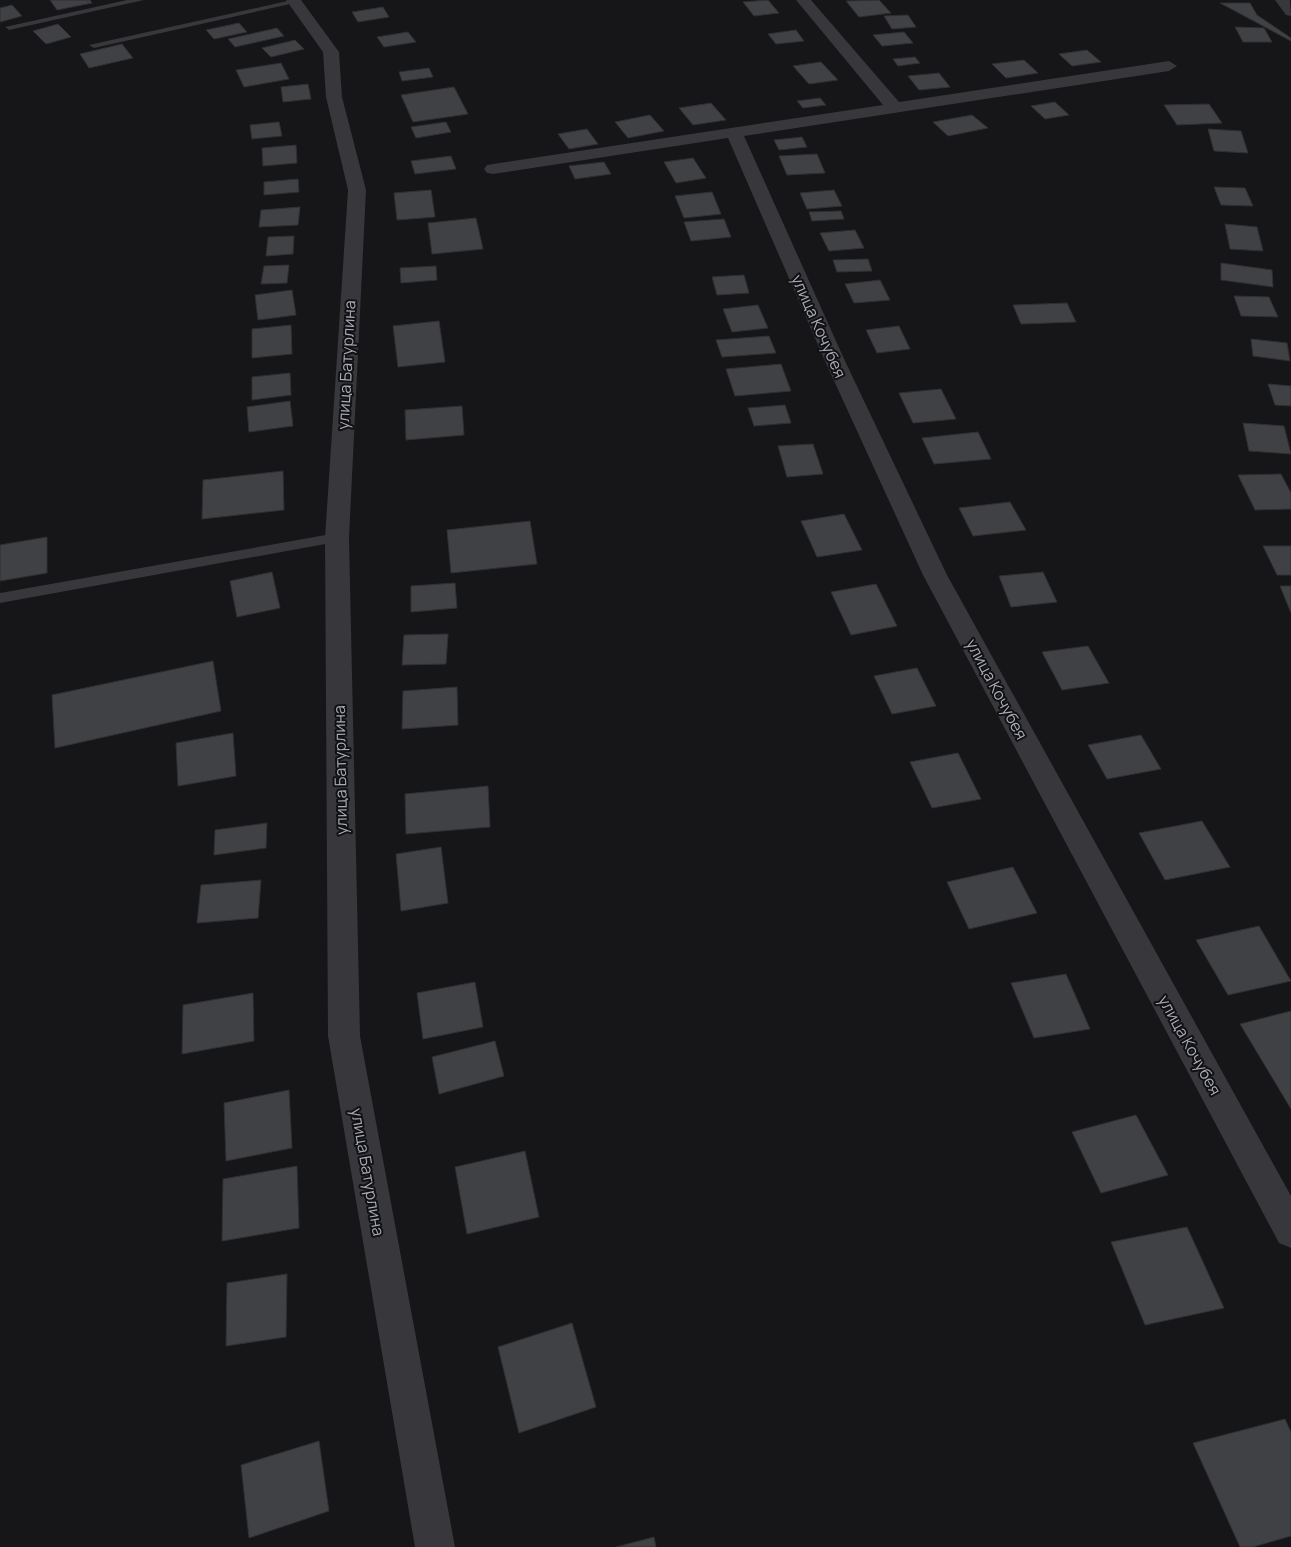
<svg xmlns="http://www.w3.org/2000/svg" width="1291" height="1547" viewBox="0 0 1291 1547" font-family="Manrope,sans-serif">
	<style>
		.building { fill: #404144; stroke: #303033 }
		.lines { fill: none; stroke-linecap: round; stroke-linejoin: round }
		.service { fill: #37373c; fill-rule: evenodd }
		.minor { fill: #37373c; fill-rule: evenodd }
		.labels { text-anchor: middle; dominant-baseline: central; stroke-width: 4; stroke-linejoin: round; paint-order: stroke }
		.street-label { font-size: 16px; fill: #a8acb7; stroke: #111012 }
	</style>
	<rect width="100%" height="100%" fill="#161517"/>
	<path class="building" d="M50,0H90L92,3L57,10Z
		M768,0L779,13L754,16L743,2Z
		M879,0L891,13L859,17L846,1Z
		M1220,3H1250L1257,15L1291,38V41Z
		M12,5L22,16L0,22V8Z
		M383,7L389,17L358,22L352,12Z
		M908,15L916,27L892,29L884,16Z
		M239,23L247,32L214,39L206,30Z
		M58,24L71,37L46,44L33,31Z
		M1235,27L1264,28L1272,42H1243Z
		M277,28L284,36L235,47L228,39Z
		M796,30L804,41L776,44L768,34Z
		M408,32L416,42L384,47L377,37Z
		M904,32L913,43L882,46L873,35Z
		M295,40L304,49L271,57L262,48Z
		M122,44L133,58L89,68L80,54Z
		M1087,50L1101,62L1072,66L1059,54Z
		M915,57L920,63L898,66L893,59Z
		M1024,60L1038,73L1006,78L992,64Z
		M821,62L838,80L809,84L793,66Z
		M281,63L289,79L244,87L236,70Z
		M429,68L433,77L402,81L399,72Z
		M939,73L950,87L919,90L908,76Z
		M308,84L311,99L283,102L281,87Z
		M454,87L468,114L413,122L401,95Z
		M820,98L826,105L803,108L797,101Z
		M1055,102L1069,115L1045,119L1031,106Z
		M711,103L726,120L693,125L679,108Z
		M1209,104L1222,123L1177,125L1164,105Z
		M650,115L664,131L628,138L615,122Z
		M972,115L988,128L948,136L933,122Z
		M279,122L282,136L252,139L250,125Z
		M446,122L451,132L416,138L411,127Z
		M587,129L598,144L569,149L558,134Z
		M1208,129L1241,131L1248,153L1214,151Z
		M802,137L807,147L779,150L774,140Z
		M296,145L297,163L263,166L262,148Z
		M817,154L825,173L787,175L779,156Z
		M451,156L456,169L415,174L411,161Z
		M693,158L706,178L676,183L664,162Z
		M604,162L611,174L575,179L569,166Z
		M298,179L299,192L264,195V182Z
		M1214,187L1245,188L1253,206L1221,205Z
		M431,190L435,217L397,220L394,193Z
		M834,190L842,206L807,209L800,193Z
		M712,192L721,214L684,218L675,196Z
		M300,207L298,225L259,227L261,210Z
		M841,211L844,219L812,221L809,212Z
		M476,218L483,249L432,254L428,223Z
		M724,219L731,237L691,241L684,222Z
		M1225,224L1257,227L1263,251L1230,249Z
		M855,230L864,248L829,251L820,233Z
		M294,236L293,254L266,256L268,237Z
		M868,259L872,271L837,272L833,260Z
		M1221,263L1272,270L1273,287L1221,280Z
		M289,265L287,283L261,284L264,266Z
		M436,266L437,280L401,283L400,268Z
		M744,275L749,293L717,295L712,277Z
		M880,280L890,300L854,303L845,284Z
		M292,290L296,315L258,320L255,295Z
		M1234,296L1269,297L1278,317L1241,316Z
		M1067,303L1076,322L1021,324L1013,305Z
		M758,305L768,328L732,332L723,309Z
		M439,321L445,362L398,367L393,326Z
		M291,325L292,354L252,358V329Z
		M899,326L910,349L877,353L866,330Z
		M769,336L776,353L722,357L716,340Z
		M1251,339L1287,343L1290,361L1253,356Z
		M781,364L791,391L735,396L726,369Z
		M290,373L291,395L252,400V377Z
		M1268,384L1291,386V406L1275,405Z
		M941,389L956,419L913,423L899,393Z
		M290,401L293,426L249,432L247,407Z
		M785,405L791,423L754,426L748,408Z
		M462,406L464,435L406,440L405,410Z
		M1243,423L1284,426L1291,454L1249,451Z
		M978,432L991,459L934,464L922,438Z
		M813,444L823,474L787,477L778,446Z
		M283,471L284,510L202,519L203,480Z
		M1281,474L1291,493V509L1255,510L1238,475Z
		M1010,502L1026,530L973,536L959,508Z
		M844,514L862,550L817,557L801,521Z
		M530,521L537,564L451,573L447,530Z
		M47,537V573L0,581V545Z
		M1263,546H1291V575H1277Z
		M272,572L280,608L237,617L230,581Z
		M1043,572L1057,602L1011,607L999,576Z
		M455,583L457,608L411,612V586Z
		M876,584L897,626L851,635L831,592Z
		M1280,586H1291V613Z
		M448,634L446,664L402,665L404,635Z
		M1088,646L1109,683L1062,690L1042,652Z
		M213,661L221,711L55,748L52,695Z
		M917,668L936,706L892,714L874,676Z
		M457,687L458,725L402,729L403,691Z
		M233,733L236,776L178,786L176,743Z
		M1141,735L1161,769L1107,779L1088,745Z
		M958,753L981,799L932,808L910,762Z
		M488,786L490,827L406,834L405,794Z
		M1202,821L1230,867L1165,880L1139,833Z
		M267,823L266,848L214,855L215,830Z
		M441,847L448,903L401,911L396,854Z
		M1013,867L1037,913L969,929L947,882Z
		M261,880L258,918L197,923L201,885Z
		M1259,926L1291,981L1228,995L1196,940Z
		M1066,974L1090,1029L1034,1038L1011,983Z
		M475,982L483,1027L423,1039L417,993Z
		M253,993L254,1041L182,1054L183,1005Z
		M1291,1011V1109L1240,1024Z
		M495,1041L504,1076L439,1094L432,1057Z
		M289,1090L292,1148L226,1161L224,1103Z
		M1136,1115L1168,1175L1101,1193L1072,1132Z
		M525,1151L539,1217L467,1234L455,1167Z
		M297,1166L299,1228L222,1241L223,1179Z
		M1187,1227L1224,1308L1145,1325L1111,1242Z
		M287,1274L286,1337L226,1346L227,1283Z
		M572,1323L596,1407L519,1433L498,1347Z
		M1285,1419L1291,1432V1536L1253,1547H1240L1193,1443Z
		M319,1441L329,1511L249,1538L241,1465Z
		M654,1537L656,1547H616Z"/>
	<g class="lines">
		<path class="service" d="M127,0H144L9,30L5,27Z
			M292,0L299,2L94,48L89,45Z
			M337,533L342,535L344,538L342,541L0,603V593Z"/>
		<path class="minor" d="M286,0H301L339,52L342,97L366,190L349,538L360,1036L455,1547H415L328,1036L325,538L348,190L326,97L323,52Z
			M796,0H811L899,102L1169,61L1177,66L1169,71L744,136L845,361L947,575L1291,1196V1248L1279,1243L923,575L825,361L728,138L493,174L487,173L484,169L487,165L493,164L883,105Z
			M1275,0H1290L1291,16L1286,15Z"/>
	</g>
	<g class="labels">
		<g class="street-label">
			<text transform="translate(819 326) rotate(66)">улица Кочубея</text>
			<text transform="translate(346 365) rotate(-87)">улица Батурлина</text>
			<text transform="translate(997 689) rotate(62)">улица Кочубея</text>
			<text transform="translate(340 770) rotate(-91)">улица Батурлина</text>
			<text transform="translate(1190 1045) rotate(61)">улица Кочубея</text>
			<text transform="translate(368 1172) rotate(80)">улица Батурлина</text>
		</g>
	</g>
</svg>
